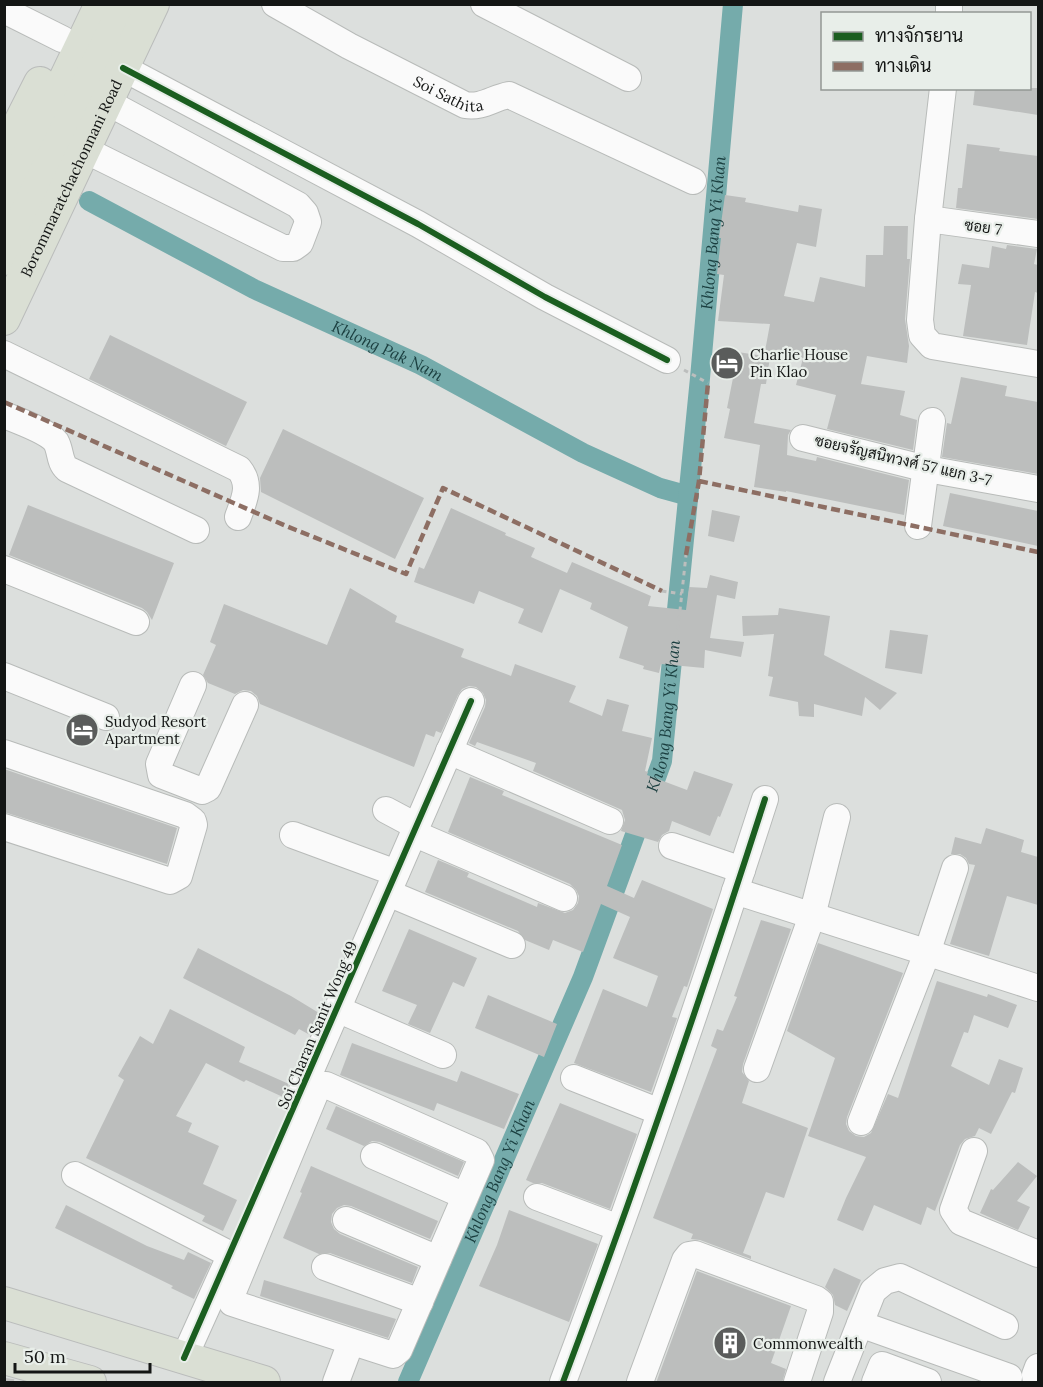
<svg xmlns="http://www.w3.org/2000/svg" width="1043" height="1387" viewBox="0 0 1043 1387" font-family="Lora,Sarabun,serif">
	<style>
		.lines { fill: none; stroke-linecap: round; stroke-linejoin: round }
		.canal { stroke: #75abab; stroke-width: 20 }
		.building { fill: #bcbebd }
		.minor-casing { stroke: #b8bbb9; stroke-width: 28 }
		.major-casing { stroke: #babcbb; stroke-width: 34 }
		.path { stroke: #bcbebd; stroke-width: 3; stroke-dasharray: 4.5 4.5; stroke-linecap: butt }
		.minor { stroke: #fafafa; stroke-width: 26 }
		.major { stroke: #dadfd4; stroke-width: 32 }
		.rail { stroke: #c2c3c2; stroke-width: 4.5; stroke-dasharray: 10 10; stroke-linecap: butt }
		.quiet { stroke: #8d6e63; stroke-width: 4.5; stroke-dasharray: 9 4.5; stroke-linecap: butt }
		.cycleway-casing { stroke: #e8eee9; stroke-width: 10 }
		.cycleway { stroke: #1b5e20; stroke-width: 6 }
		.labels { text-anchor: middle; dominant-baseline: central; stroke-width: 4.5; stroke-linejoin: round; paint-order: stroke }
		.street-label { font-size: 15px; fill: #141615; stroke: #e8eee9 }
		.poi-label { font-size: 15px; fill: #141615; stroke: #e8eee9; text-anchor: start }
		.water-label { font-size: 16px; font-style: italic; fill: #1a3e3f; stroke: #e8eee9 }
	</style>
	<rect width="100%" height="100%" fill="#dcdfdd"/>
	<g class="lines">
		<g class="canal">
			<path id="s1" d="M89,201L254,289L421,365L583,453L660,488L689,496"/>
			<path id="s2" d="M408,1382L583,977L662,761L700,378L733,4"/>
		</g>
	</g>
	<path class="building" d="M975,88H1038V115L973,105Z
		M967,144L1000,148L999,151L1038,156V219L956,208L958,188H962Z
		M725,195L746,198L745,202L798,212L799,205L822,209L816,247L797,243L784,296L814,302L820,277L865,287L866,255H883L884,226H908L907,259H910L905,319L909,346L907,363L867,356L861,384L905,391L900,415L917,420L913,450L827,429L836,395L796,385L803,358L765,351L770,324L718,321L724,275L717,274L721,238H719Z
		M1007,245L1037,249L1034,264L1038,265V293L1035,292L1027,345L963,336L971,285L958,284L962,264L989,268L992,246L1006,249Z
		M110,335L247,402L226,446L89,379Z
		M731,351L770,357L766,384H761L754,423L791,430L788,435L787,455L816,461L817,457L909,480L904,515L786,491V492L754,487L760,445L724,438L730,409L727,408L733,378L726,377Z
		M961,377L1007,386L1005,396L1038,402V474L942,457L947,423L951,424Z
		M283,429L424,498L395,559L261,492L260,478Z
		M950,493L1038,511V546L943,526Z
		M28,505L174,563L152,620L147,612L142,608L9,555Z
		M451,508L506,533L505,535L535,548L531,557L567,573L572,562L651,596L648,606L686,610L689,587L707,588L710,575L738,582L735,599L717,595L710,638L744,642L741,657L705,650L704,668L661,664L659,673L643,669L644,666L619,658L628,627L590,609L592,603L560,589L542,633L518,623L524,609L479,591L474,604L414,582L419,567L424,569Z
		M712,510L740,516L734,542L708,536Z
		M350,588L397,616L395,622L464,649L461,657L511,676L515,664L576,686L569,702L602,716L607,699L629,705L622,731L652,738L645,771L648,772L647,775L687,790L694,771L733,784L720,817L718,816L710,836L672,821L669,831L662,835L658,842L621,831L625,820L622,810L533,771L536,763L477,742L475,746L469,743L485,707L486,700L483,693L476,687L469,686L462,689L458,695L441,733L436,731L434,737L426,734L414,767L260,704L257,696L251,691L243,690L235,694L208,683L203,675L216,645L210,642L224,604L327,645Z
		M779,608L830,616L824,655L897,693L880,710L865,697L862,716L814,704V717L799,716L798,702L769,696L773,677L768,676L774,634L743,636L742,616L778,615Z
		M890,630L928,635L922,674L885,668Z
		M4,769L177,828L167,864L4,812Z
		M470,777L504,791L502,795L622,845L607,886L634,898L642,880L713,909L687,987L684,986L672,1017L677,1018L651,1092L574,1063L603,989L647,1007L658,976L613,958L630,917L601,904L583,952L553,940L549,950L525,940L518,931L425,892L438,860L469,873L467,877L537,907L538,903L565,913L573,910L578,903L579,896L576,890L570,884L448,832Z
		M986,828L1024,840L1021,852L1038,857V905L1007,896L989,956L950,944L975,865L969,864L966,858L960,854H951L955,837L981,844Z
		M761,920L791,929L743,1064L742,1072L749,1081L742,1103L808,1128L784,1198L766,1192L743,1253L751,1256V1259L700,1240L691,1239L693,1234L653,1218L717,1049L711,1046L717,1029L723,1031L737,997L734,996Z
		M409,929L477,958L464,987L453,982L430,1033L408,1024L417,1005L382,991Z
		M818,943L903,973L847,1117L846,1124L849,1131L856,1136L864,1137L871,1133L888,1094L898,1098L937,981L987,997L988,994L1017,1005L1008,1028L974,1015L968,1033L964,1032L951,1066L989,1085L999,1059L1023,1068L1015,1093L1012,1092L991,1134L979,1128L975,1136L965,1139L960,1145L935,1211L927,1207L921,1225L874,1205L863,1231L837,1220L846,1198L866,1157L808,1136L835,1058L787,1031Z
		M198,948L291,996L319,1013L310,1035L299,1029L295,1035L183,978Z
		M488,995L557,1024L544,1057L475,1028Z
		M170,1009L245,1047L239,1062L289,1084L283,1097L246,1080L244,1082L206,1063L176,1116L192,1123L188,1132L219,1146L203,1184L237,1200L223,1231L202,1221L205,1216L86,1158L124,1080L118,1076L140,1036L153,1044Z
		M352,1043L457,1082L461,1071L519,1094L504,1129L437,1103L434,1111L340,1075Z
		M560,1103L637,1134L610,1209L542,1183H533L526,1180Z
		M336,1106L464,1162L458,1176L380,1142L372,1141L364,1146L326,1129Z
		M1018,1162L1037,1176L1017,1201L1030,1207L1018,1230L980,1213L991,1189L993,1190Z
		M311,1166L438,1221L430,1239L351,1206L344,1205L337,1208L332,1214L331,1222L334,1229L340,1234L418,1267L412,1283L330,1253L319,1254L283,1238L302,1193L300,1192Z
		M66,1205L147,1246L184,1260L188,1252L211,1263L194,1299L171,1288L173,1286L55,1228Z
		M509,1210L598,1244L569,1322L479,1286L497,1245Z
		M834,1268L861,1280L847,1311L835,1305L833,1295L825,1287Z
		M697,1271L791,1306L771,1363L786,1369L782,1383H656Z
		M264,1280L396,1319L388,1338L260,1296Z"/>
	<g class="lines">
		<defs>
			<g id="minor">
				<path id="s3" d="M275,4L349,46L465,105C482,108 493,98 509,95L693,181"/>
				<path d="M484,4L628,78"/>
				<path d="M4,10L62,39"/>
				<path d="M949,14V4"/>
				<path d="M123,68L418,224L545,297L667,360"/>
				<path d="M943,88L928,219L920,320L922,335L932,346L1038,364"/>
				<path d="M85,150L283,248H293L300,243L308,222L305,213L298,205L107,102"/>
				<path d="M928,219L1038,234"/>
				<path d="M4,354L239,469C252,485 244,500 238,517"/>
				<path d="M4,415C17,420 49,432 56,442C61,451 59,462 67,469L196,530"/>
				<path d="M803,438L927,469L1038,489"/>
				<path d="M918,526L932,421"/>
				<path d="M4,569L136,622"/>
				<path d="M4,676L106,717"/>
				<path d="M193,685L159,764L161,775L202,791L208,788L245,705"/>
				<path d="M449,751L610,821"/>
				<path d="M4,753L185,815L193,821L194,825L179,876L170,881L4,827"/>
				<path d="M386,810L416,826"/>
				<path d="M413,833L564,898"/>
				<path d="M293,835L396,873"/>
				<path d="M672,846L742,870"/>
				<path d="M735,891L1038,988"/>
				<path d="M388,893L512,945"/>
				<path d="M337,1009L443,1055"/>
				<path d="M757,1069L812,916L837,817"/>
				<path d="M574,1078L660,1112"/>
				<path d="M326,1085L477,1152L481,1160L399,1350L393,1355L232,1303L230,1299L317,1089L322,1085Z"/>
				<path d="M297,1102L471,701"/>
				<path d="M861,1122L927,953L955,868"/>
				<path d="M974,1151L953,1210L961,1222L1038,1254"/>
				<path d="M374,1156L465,1196"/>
				<path d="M75,1175L231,1255"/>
				<path d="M537,1197L619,1228"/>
				<path d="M346,1220L438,1259"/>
				<path d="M325,1267L420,1302"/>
				<path d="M860,1324L1009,1377L1008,1382"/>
				<path d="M184,1358L226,1265"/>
				<path d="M336,1382L351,1342"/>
				<path d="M563,1382C635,1190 702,995 765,799"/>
				<path d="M640,1382L685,1260L689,1255L695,1254L816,1299L820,1302V1312L797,1382"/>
				<path d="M837,1382L873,1291L885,1281L900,1277L1005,1326"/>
				<path d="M875,1382L882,1365L928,1382"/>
				<path d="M1036,1382L1035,1375L1038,1367"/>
			</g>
			<g id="major">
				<path d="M4,154L40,83"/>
				<path d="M4,207L101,4"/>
				<path d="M4,259L126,4"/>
				<path id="s4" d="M4,319L153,4"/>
				<path d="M4,1303L264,1382"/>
				<path d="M4,1358L90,1382"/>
			</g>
		</defs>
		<use href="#minor" class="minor-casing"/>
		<use href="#major" class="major-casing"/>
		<path class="path" d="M684,370L708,383
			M662,591L682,594
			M677,638L686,555"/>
		<use href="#minor" class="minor"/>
		<use href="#major" class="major"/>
		<path class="rail" d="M4,1380L18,1382"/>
		<path class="quiet" d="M4,402L286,526L406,574L443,488L662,591
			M699,481L1038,552
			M686,555L699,481L708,383"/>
		<defs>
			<path id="cycleway" d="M123,68L418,224L545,297L667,360
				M184,1358L471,701
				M563,1382C635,1190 702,995 765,799"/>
		</defs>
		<use href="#cycleway" class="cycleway-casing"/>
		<use href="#cycleway" class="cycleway"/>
	</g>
	<defs>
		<symbol id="hotel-disc" viewBox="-11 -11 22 22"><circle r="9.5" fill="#5a5c5b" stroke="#e8eee9"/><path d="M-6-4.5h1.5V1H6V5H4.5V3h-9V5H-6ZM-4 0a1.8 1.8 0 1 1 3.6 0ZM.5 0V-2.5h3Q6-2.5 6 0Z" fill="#fff"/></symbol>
		<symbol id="building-disc" viewBox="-11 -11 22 22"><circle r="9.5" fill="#5a5c5b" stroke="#e8eee9"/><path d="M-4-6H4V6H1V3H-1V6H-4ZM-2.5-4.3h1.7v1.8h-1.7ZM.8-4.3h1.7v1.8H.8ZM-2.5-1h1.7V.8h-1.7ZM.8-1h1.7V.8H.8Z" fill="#fff"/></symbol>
	</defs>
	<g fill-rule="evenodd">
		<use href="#hotel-disc" x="708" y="344" width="38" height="38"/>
		<use href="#hotel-disc" x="63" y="711" width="38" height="38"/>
		<use href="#building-disc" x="711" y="1324" width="38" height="38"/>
	</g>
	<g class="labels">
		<g class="street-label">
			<text stroke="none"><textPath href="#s3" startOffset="196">Soi Sathita</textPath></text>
			<text stroke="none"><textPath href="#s4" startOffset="156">Borommaratchachonnani Road</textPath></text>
			<text transform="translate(983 227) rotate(8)">ซอย 7</text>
			<text transform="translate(903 460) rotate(13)">ซอยจรัญสนิทวงศ์ 57 แยก 3-7</text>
			<text transform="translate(317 1025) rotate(-67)">Soi Charan Sanit Wong 49</text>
		</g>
		<g class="poi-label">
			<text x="750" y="354">Charlie House<tspan x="750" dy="17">Pin Klao</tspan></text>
			<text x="105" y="721">Sudyod Resort<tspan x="105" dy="17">Apartment</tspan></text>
			<text x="753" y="1343">Commonwealth</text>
		</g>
		<g class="water-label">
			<text stroke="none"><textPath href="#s2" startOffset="1202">Khlong Bang Yi Khan</textPath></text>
			<text stroke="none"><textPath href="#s1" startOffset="334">Khlong Pak Nam</textPath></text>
			<text stroke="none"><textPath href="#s2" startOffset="716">Khlong Bang Yi Khan</textPath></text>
			<text stroke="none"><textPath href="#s2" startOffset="230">Khlong Bang Yi Khan</textPath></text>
		</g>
	</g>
	<rect width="1043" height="1387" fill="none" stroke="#141615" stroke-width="12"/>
	<rect x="821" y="12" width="210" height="78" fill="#e8eee9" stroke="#939894" stroke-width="1.5"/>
	<rect x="833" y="32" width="30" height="9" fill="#1b5e20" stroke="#939894" stroke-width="1.5"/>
	<text x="875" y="42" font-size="18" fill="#141615">ทางจักรยาน</text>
	<rect x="833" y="62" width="30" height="9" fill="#8d6e63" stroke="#939894" stroke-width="1.5"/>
	<text x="875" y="72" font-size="18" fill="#141615">ทางเดิน</text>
	<path d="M15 1363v9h135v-9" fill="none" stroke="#141615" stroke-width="3"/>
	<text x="24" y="1363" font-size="18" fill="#141615" stroke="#e8eee9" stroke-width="4.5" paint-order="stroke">50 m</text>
</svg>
